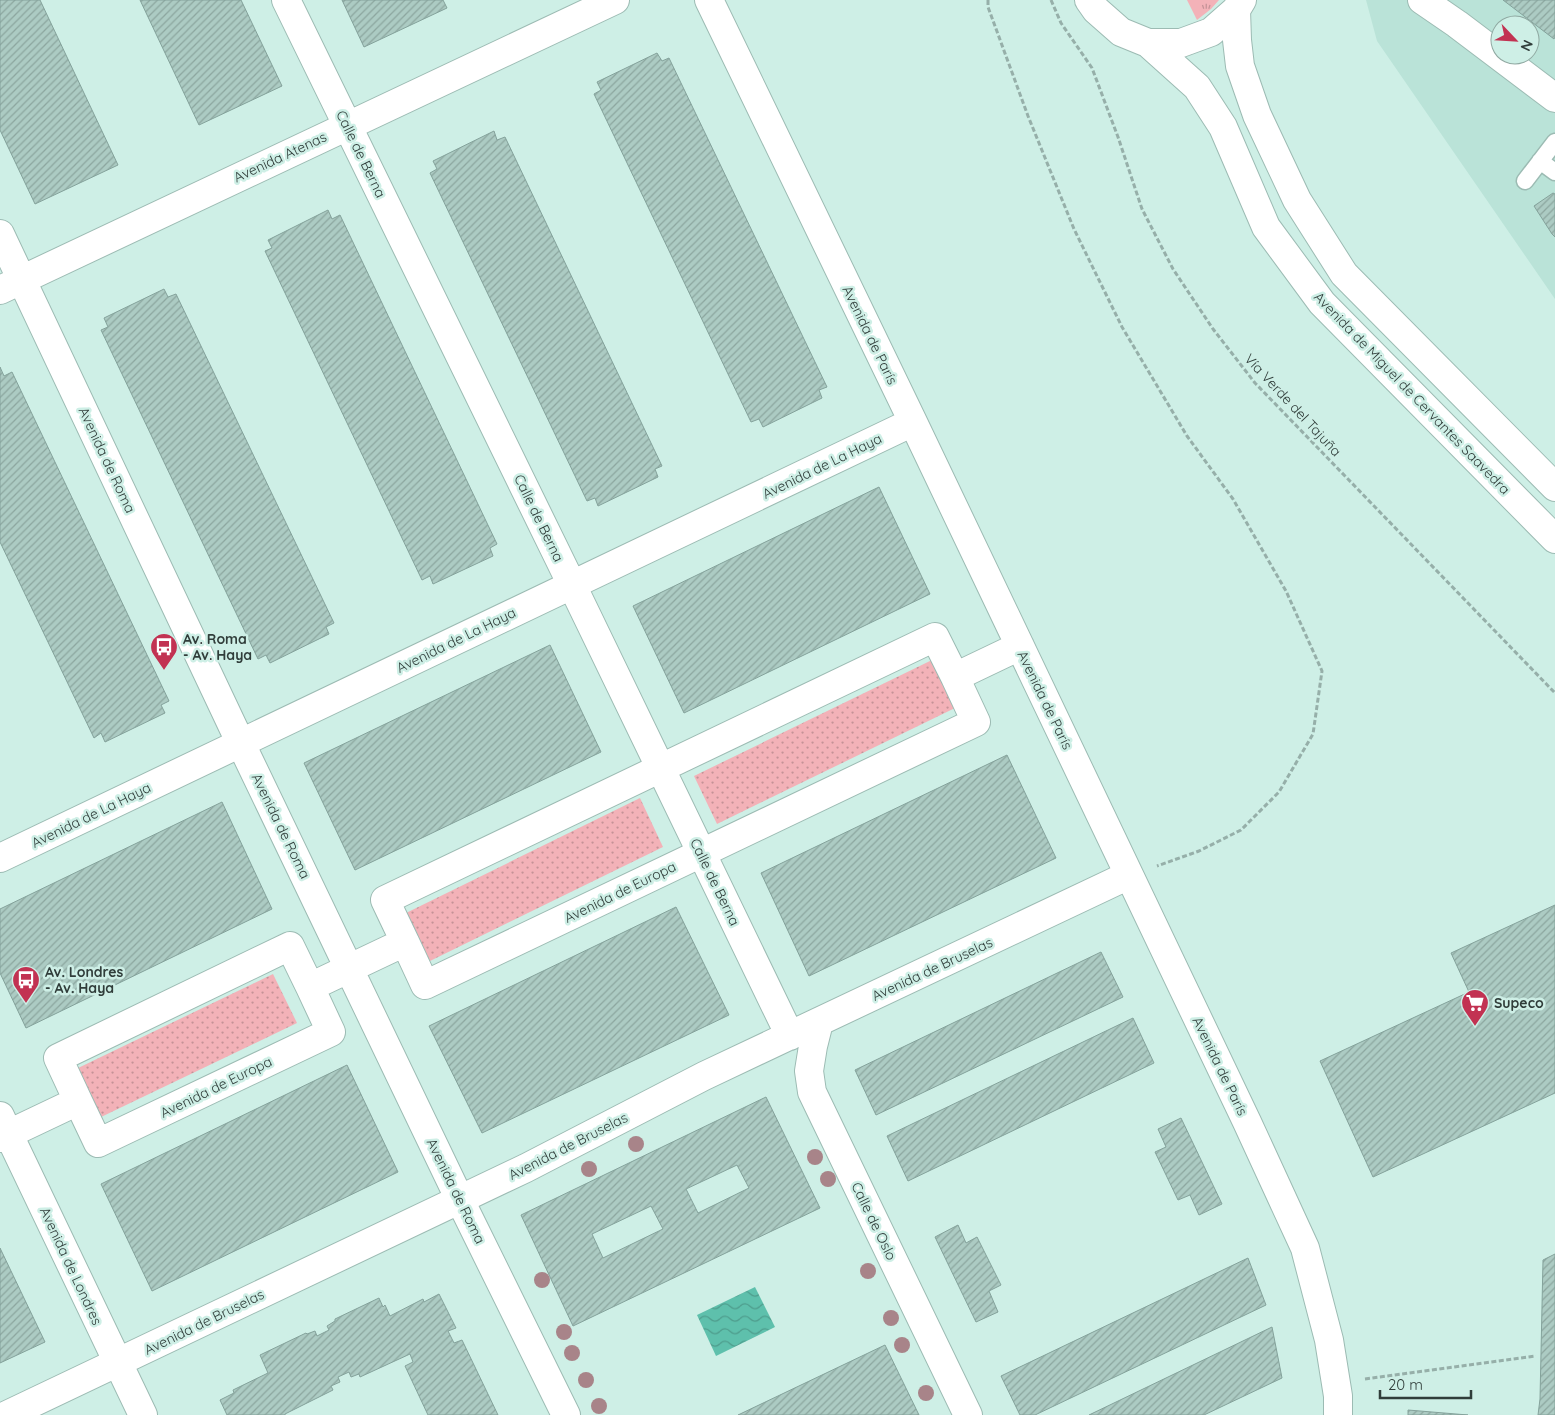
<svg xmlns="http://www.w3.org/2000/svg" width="1555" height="1415" viewBox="0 0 1555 1415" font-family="Quicksand,sans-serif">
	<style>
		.built { fill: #bae3d8; fill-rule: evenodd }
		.grass { fill: url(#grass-tufts) }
		.park { fill: url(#park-dots) }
		.water { fill: url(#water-waves) }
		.building { fill: url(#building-hatch); stroke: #84a29b; fill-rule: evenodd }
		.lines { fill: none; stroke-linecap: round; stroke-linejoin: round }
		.lane-casing { stroke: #9cbbb3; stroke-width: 19 }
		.street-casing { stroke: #9cbbb3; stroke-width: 30 }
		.secondary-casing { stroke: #9cbbb3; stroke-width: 30 }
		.path { stroke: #96afa9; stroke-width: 3; stroke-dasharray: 5 2.5; stroke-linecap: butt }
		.lane { stroke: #fff; stroke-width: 16 }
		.street { stroke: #fff; stroke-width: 28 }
		.secondary { stroke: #fff; stroke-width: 28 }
		.tree { fill: #a88489 }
		.labels { text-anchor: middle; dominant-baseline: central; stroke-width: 5; stroke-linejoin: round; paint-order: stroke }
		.street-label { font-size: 14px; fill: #303d3a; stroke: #ceefe6 }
		.poi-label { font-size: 14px; font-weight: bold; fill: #303d3a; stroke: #ceefe6; text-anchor: start }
	</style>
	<defs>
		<pattern id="grass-tufts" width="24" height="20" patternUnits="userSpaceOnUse" patternTransform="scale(1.25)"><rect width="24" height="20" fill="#f3b2b8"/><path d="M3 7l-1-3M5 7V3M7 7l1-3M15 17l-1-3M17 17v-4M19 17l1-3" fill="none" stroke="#c59297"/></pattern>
		<pattern id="park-dots" width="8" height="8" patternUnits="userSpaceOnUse" patternTransform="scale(1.25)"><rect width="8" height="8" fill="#f3b2b8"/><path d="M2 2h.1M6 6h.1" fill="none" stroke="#c59297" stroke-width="1.8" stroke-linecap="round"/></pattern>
		<pattern id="water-waves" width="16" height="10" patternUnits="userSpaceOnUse" patternTransform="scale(1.25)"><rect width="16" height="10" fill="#5ec0ac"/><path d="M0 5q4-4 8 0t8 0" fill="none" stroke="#4e9d8d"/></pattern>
		<pattern id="building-hatch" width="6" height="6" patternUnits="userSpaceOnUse" patternTransform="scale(1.25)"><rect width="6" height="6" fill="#accbc3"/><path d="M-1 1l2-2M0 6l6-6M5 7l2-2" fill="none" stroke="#8ca69f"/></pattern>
	</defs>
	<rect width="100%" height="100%" fill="#ceefe6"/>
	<path class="built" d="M1366,0H1555V299L1377,41ZM1500,25H1530V55H1500Z"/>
	<path class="grass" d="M1187,0H1219L1211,9L1197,20Z"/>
	<path class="park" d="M932,660L955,708L717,824L694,776Z
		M640,798L663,847L430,961L406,913Z
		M273,974L297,1023L99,1118L76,1069Z"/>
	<path class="water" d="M755,1287L775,1327L716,1356L697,1315Z"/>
	<path class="building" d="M0,0H40L118,165L35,204L0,130Z
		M140,0H241L282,86L199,125Z
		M342,0H443L447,8L364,47Z
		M1503,0H1555V37L1554,39Z
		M657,53L662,61L669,58L827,387L819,390L822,398L763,427L759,419L751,422L594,94L601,90L597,82Z
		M494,131L497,140L505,137L662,466L655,469L658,477L598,506L595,498L587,501L430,173L437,169L433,161Z
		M1553,193L1555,194V237L1552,234L1534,206Z
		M328,210L332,219L340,215L497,544L490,548L493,556L433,584L430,576L422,580L265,251L272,248L268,240Z
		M164,289L168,297L176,294L334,623L326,627L329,634L270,663L266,655L258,659L101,330L108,327L104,318Z
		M0,367L4,376L12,372L169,701L161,705L165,713L105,742L101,733L94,738L0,542Z
		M879,487L930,594L684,713L633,606Z
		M550,645L601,752L355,870L304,763Z
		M1007,755L1056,858L809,976L761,873Z
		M222,802L272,909L26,1028L0,973V909Z
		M1555,905V1093L1373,1177L1320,1061L1469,992L1451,953Z
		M676,907L729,1015L482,1133L429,1026Z
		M1101,952L1123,997L876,1115L855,1070Z
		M1133,1018L1154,1063L908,1181L887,1136Z
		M347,1065L398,1172L152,1291L101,1184Z
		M766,1097L820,1208L573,1326L521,1215ZM737,1165L749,1188L698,1213L686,1189ZM651,1206L663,1229L603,1258L592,1234Z
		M1181,1118L1222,1204L1199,1215L1190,1195L1178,1200L1155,1152L1166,1147L1158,1129Z
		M958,1225L966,1243L977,1237L1001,1285L989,1291L998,1312L976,1322L935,1237Z
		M0,1248L45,1342L0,1363Z
		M1555,1254V1415H1538L1540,1399L1543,1260Z
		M1248,1258L1266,1305L1035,1415H1020L1001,1376Z
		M439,1294L456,1328L448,1331L454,1343L462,1340L498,1415H428L405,1366L413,1362L410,1354L360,1377L359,1374L351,1377L349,1372L338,1377L340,1382L331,1386L333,1390L285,1414V1415H227L220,1400L234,1393L233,1390L268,1373L260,1355L306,1333L307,1334L315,1331L317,1336L329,1330L327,1326L335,1321V1319L379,1298L383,1307L385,1305L390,1316L423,1299L424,1302Z
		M1272,1327L1282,1378L1204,1415H1089Z
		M885,1345L919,1415H738Z
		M1408,1410L1468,1415H1408Z"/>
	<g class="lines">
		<defs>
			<path id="lane" d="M1540,161L1555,172
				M1525,181L1555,142"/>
			<path id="street" d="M286,0L572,585L790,1036
				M709,0L913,422L1247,1122L1305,1248L1329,1340L1338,1396V1415
				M1422,0L1457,24L1555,98
				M0,234L233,727L460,1200L566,1415
				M0,290L615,0
				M0,858L913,422
				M405,942L385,900L935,637L955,677
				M819,1022L813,1046L809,1071L812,1092L968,1415
				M78,1101L58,1058L290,946L310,987
				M0,1116L143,1415
				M0,1138L78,1101L98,1143L331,1032L310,987L405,942L425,985L976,722L955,677L1020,646
				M7,1415L526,1168L704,1076L1129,875"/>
			<path id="secondary" d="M1089,0L1096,10L1121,32L1148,43H1181L1211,32L1236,10L1242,0
				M1236,10L1237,40L1240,66L1257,115L1297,200L1344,274L1555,487
				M1148,43L1197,87L1223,127L1266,227L1322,303L1555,539"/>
		</defs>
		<use href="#lane" class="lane-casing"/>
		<use href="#street" class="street-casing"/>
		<use href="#secondary" class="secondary-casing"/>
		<path class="path" d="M988,0V7L1028,116L1074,229L1122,327L1187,436L1233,499L1286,591L1322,671L1313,734L1279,792L1241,830L1199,851L1157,866
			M1051,0L1061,23L1092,68L1118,137L1142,209L1173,269L1213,329L1255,383L1555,693
			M1365,1379L1536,1356"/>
		<use href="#lane" class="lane"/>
		<use href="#street" class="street"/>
		<use href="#secondary" class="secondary"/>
	</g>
	<g class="tree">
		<circle cx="636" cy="1144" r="8"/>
		<circle cx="815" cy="1157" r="8"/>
		<circle cx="589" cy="1169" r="8"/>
		<circle cx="828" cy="1179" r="8"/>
		<circle cx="868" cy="1271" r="8"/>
		<circle cx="542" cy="1280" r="8"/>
		<circle cx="891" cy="1318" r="8"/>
		<circle cx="564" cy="1332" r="8"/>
		<circle cx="902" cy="1345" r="8"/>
		<circle cx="572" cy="1353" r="8"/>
		<circle cx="586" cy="1380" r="8"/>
		<circle cx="926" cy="1393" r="8"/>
		<circle cx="599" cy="1406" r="8"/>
	</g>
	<defs>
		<symbol id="bus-pin" viewBox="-11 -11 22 30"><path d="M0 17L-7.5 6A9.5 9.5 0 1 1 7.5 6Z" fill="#c23252" stroke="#ceefe6"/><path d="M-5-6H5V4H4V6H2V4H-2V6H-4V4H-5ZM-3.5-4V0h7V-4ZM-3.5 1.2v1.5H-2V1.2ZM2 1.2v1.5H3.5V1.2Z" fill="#fff"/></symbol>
		<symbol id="supermarket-pin" viewBox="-11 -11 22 30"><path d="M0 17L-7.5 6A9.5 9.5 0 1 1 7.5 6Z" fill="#c23252" stroke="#ceefe6"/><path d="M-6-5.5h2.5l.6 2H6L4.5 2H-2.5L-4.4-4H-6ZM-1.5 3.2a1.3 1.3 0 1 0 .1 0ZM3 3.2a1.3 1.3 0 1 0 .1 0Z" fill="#fff"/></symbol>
	</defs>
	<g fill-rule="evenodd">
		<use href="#bus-pin" x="148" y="631" width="32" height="43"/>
		<use href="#bus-pin" x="10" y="964" width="32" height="43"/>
		<use href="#supermarket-pin" x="1459" y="987" width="32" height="43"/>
	</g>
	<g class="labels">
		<g class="street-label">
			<text transform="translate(361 154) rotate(64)">Calle de Berna</text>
			<text transform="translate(280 157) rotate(-25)">Avenida Atenas</text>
			<text transform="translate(870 335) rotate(64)">Avenida de París</text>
			<text transform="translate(1412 393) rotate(46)">Avenida de Miguel de Cervantes Saavedra</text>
			<text transform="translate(1293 405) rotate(47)">Vía Verde del Tajuña</text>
			<text transform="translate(107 460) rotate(65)">Avenida de Roma</text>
			<text transform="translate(822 466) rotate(-26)">Avenida de La Haya</text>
			<text transform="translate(539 518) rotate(64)">Calle de Berna</text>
			<text transform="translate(456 640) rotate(-26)">Avenida de La Haya</text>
			<text transform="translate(1045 700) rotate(64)">Avenida de París</text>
			<text transform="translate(91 815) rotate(-26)">Avenida de La Haya</text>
			<text transform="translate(281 826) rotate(64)">Avenida de Roma</text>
			<text transform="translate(715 882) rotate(64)">Calle de Berna</text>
			<text transform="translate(620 892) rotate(-26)">Avenida de Europa</text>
			<text transform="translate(932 969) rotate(-25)">Avenida de Bruselas</text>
			<text transform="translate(1220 1066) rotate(64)">Avenida de París</text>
			<text transform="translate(216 1087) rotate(-26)">Avenida de Europa</text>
			<text transform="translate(568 1146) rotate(-27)">Avenida de Bruselas</text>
			<text transform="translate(456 1191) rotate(64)">Avenida de Roma</text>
			<text transform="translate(874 1221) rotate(64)">Calle de Oslo</text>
			<text transform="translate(71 1266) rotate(65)">Avenida de Londres</text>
			<text transform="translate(204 1322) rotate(-26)">Avenida de Bruselas</text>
		</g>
		<g class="poi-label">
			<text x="183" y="639">Av. Roma<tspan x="183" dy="16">- Av. Haya</tspan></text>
			<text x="45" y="972">Av. Londres<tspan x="45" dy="16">- Av. Haya</tspan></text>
			<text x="1494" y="1003">Supeco</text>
		</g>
	</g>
	<g transform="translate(1515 40) rotate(115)"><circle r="24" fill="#ceefe6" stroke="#8fa8a1"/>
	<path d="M0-4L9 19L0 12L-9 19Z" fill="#c23252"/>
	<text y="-8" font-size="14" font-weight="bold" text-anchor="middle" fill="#303d3a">N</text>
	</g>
	<path d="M1380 1390v8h91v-8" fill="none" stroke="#303d3a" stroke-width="2.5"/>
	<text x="1388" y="1390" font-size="15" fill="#303d3a" stroke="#ceefe6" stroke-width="4" paint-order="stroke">20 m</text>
</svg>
